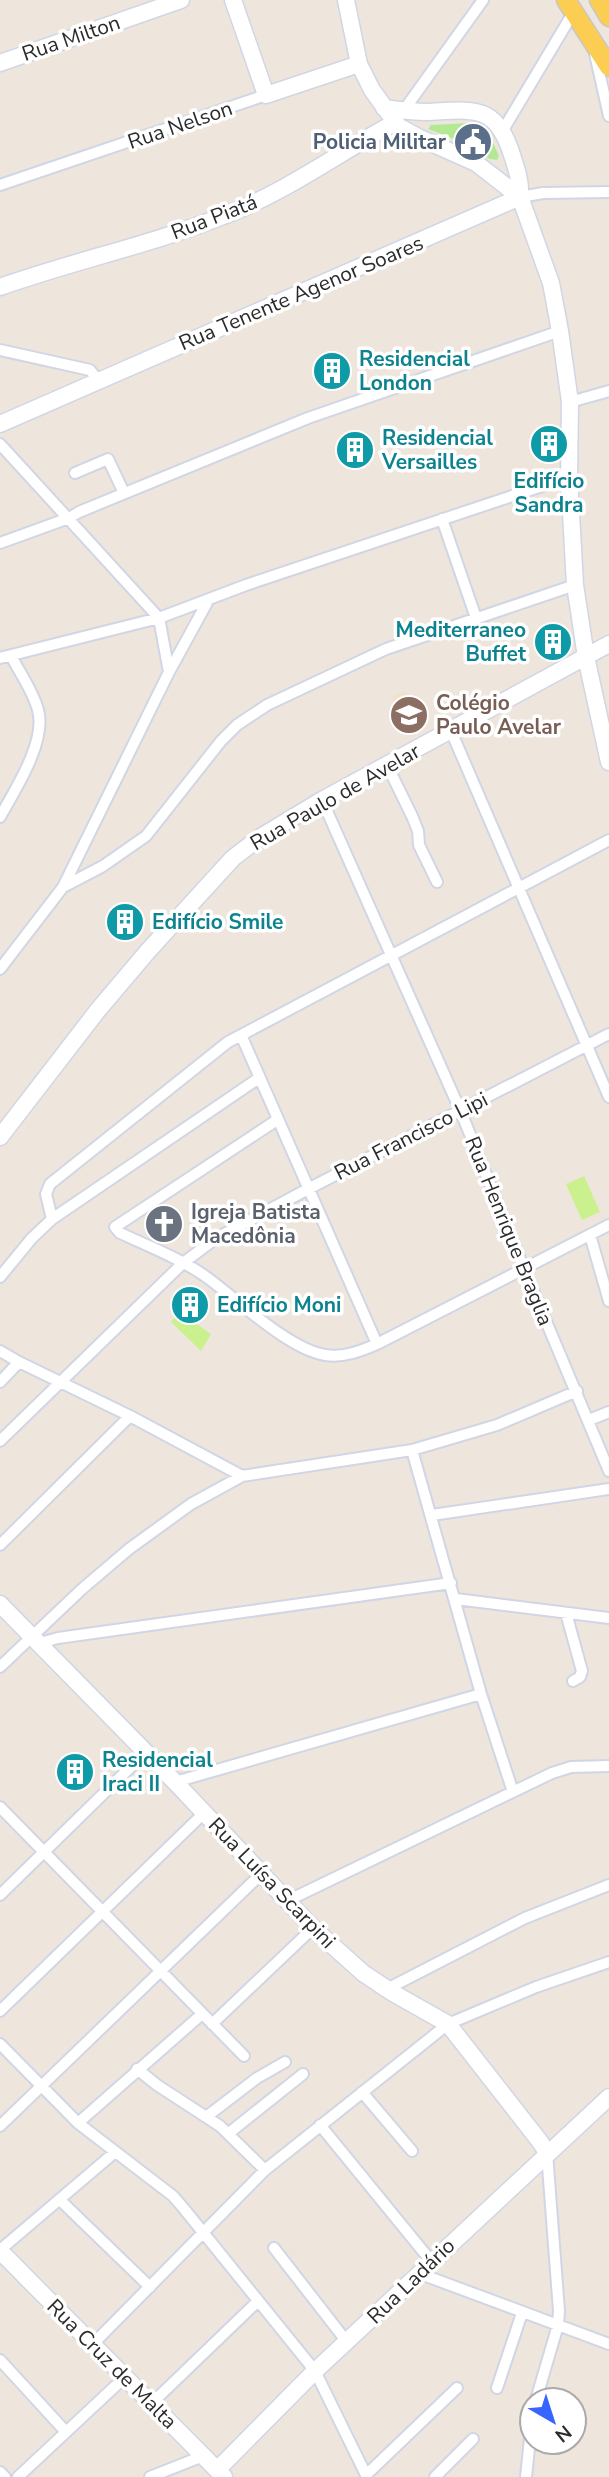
<svg xmlns="http://www.w3.org/2000/svg" width="609" height="2477" viewBox="0 0 609 2477" font-family="'Nunito Sans',sans-serif">
	<style>
		.education { fill: #f1e3ca }
		.forest { fill: url(#forest-crowns) }
		.pitch { fill: #cbf18f }
		.lines { fill: none; stroke-linecap: round; stroke-linejoin: round }
		.street-casing { stroke: #d1d6e5; stroke-width: 14 }
		.secondary-casing { stroke: #d1d6e5; stroke-width: 19 }
		.primary-casing { stroke: #c8c8c8; stroke-width: 21 }
		.street { stroke: #fff; stroke-width: 10 }
		.secondary { stroke: #fff; stroke-width: 16 }
		.primary { stroke: #fbcd53; stroke-width: 18 }
		.labels { text-anchor: middle; dominant-baseline: central; stroke-width: 7; stroke-linejoin: round; paint-order: stroke }
		.street-label { font-size: 21px; fill: #2b2b2b; stroke: #fff }
		.service-label { font-size: 21px; font-weight: bold; fill: #4e5e75; stroke: #fff; text-anchor: end }
		.culture-label { font-size: 21px; font-weight: bold; fill: #0d838f; stroke: #fff; text-anchor: start }
		.education-label { font-size: 21px; font-weight: bold; fill: #785e54; stroke: #fff; text-anchor: start }
		.worship-label { font-size: 21px; font-weight: bold; fill: #5b616d; stroke: #fff; text-anchor: start }
	</style>
	<defs>
		<pattern id="forest-crowns" width="20" height="18" patternUnits="userSpaceOnUse" patternTransform="scale(1.75)"><rect width="20" height="18" fill="#b4e994"/><path d="M2 6a3 3 0 1 1 6 0M12 15a3 3 0 1 1 6 0" fill="none" stroke="#9bc880"/></pattern>
	</defs>
	<rect width="100%" height="100%" fill="#eee5dc"/>
	<path class="education" d="M406,691L425,729L412,736L391,697Z"/>
	<path class="forest" d="M470,123L490,136L499,156L497,160L490,159L459,141L428,129L431,125Z"/>
	<path class="pitch" d="M584,1176L600,1212L582,1220L566,1184Z
		M179,1312L211,1334L201,1351L171,1322Z"/>
	<g class="lines">
		<defs>
			<path id="street" d="M595,54L609,116
				M404,110L483,0
				M503,130L573,13
				M0,185L266,95
				M520,197L543,193L609,192
				M0,350L90,370L98,380
				M570,402L609,391
				M0,444L159,618L169,672
				M75,473L108,459L124,493
				M442,519L476,618
				M0,543L69,518L79,512L308,418L560,331
				M0,658L159,618L246,585L569,477
				M451,731L609,1097
				M387,765L412,816L418,831L419,845L437,882
				M322,800L461,1112L524,1269L609,1471
				M0,817C15,790 47,741 38,710C33,691 20,673 11,656
				M63,887L103,866L146,836L221,741L237,725L267,705L386,649L575,585
				M0,969L63,887L169,672L209,599
				M241,1035L377,1344
				M277,1120L115,1227L120,1233C148,1246 179,1258 205,1276C237,1299 288,1349 325,1355C343,1358 361,1351 377,1344L609,1225
				M52,1219L46,1194L50,1184L228,1042L609,840
				M590,1235L609,1301
				M0,1277L32,1238L52,1219L259,1078
				M0,1351L19,1362L130,1416L242,1476
				M0,1382L19,1362
				M589,1420L609,1412
				M0,1441L183,1263L215,1239L308,1189L609,1034
				M412,1450L481,1694L513,1792
				M432,1515L609,1489
				M0,1545L130,1416
				M456,1599L609,1618
				M566,1613L582,1671L580,1677L573,1681
				M40,1643L58,1638L451,1583
				M0,1667L82,1589L129,1549L191,1504L242,1476L412,1450L497,1425L577,1391
				M175,1782L481,1694
				M0,1807L244,2056
				M0,1895L146,1752
				M287,1901L552,1773L571,1767L609,1766
				M387,1989L525,1918L609,1885
				M0,2011L204,1813
				M212,2024L313,1928
				M0,2044L78,2123L173,2196L185,2210L315,2371L367,2477
				M137,2069L157,2085L220,2126L265,2170
				M362,2092L412,2151
				M206,2117L257,2078L285,2062
				M78,2123L202,2014
				M320,2125L431,2261
				M0,2126L261,1874
				M229,2133L303,2074
				M60,2200L150,2287
				M274,2248L347,2342
				M0,2250L114,2153
				M418,2273L609,2344
				M93,2344L265,2170L448,2024L536,1987L609,1962
				M0,2360L66,2432
				M497,2388L522,2313
				M536,2400L558,2325L559,2311L547,2153
				M151,2404L258,2301
				M0,2472L5,2477
				M366,2475L457,2388
				M18,2477L125,2377
				M150,2477L203,2456
				M435,2477L473,2439
				M526,2477L532,2419"/>
			<path id="secondary" d="M233,0L266,95L359,64
				M346,0L359,64L372,90L398,126L420,138L476,163L520,197
				M0,63L181,0
				M384,108C398,110 413,112 427,112C473,110 496,103 512,155C517,170 521,182 520,197L551,283L560,331L570,402L569,477L575,585L586,657L609,762
				M0,287C73,261 150,245 223,216C285,193 338,153 396,122
				M0,424L520,197
				M0,1137L98,1010L148,951L233,858L259,838L322,800L609,644
				M0,1604L175,1782L313,1928L363,1973L393,1993L448,2024L541,2143L547,2153
				M0,2251L224,2477
				M217,2470L315,2371L609,2097"/>
			<path id="primary" d="M566,0L609,67
				M599,0L609,17"/>
		</defs>
		<use href="#street" class="street-casing"/>
		<use href="#secondary" class="secondary-casing"/>
		<use href="#primary" class="primary-casing"/>
		<use href="#street" class="street"/>
		<use href="#secondary" class="secondary"/>
		<use href="#primary" class="primary"/>
	</g>
	<defs>
		<symbol id="civic-disc" viewBox="-11 -11 22 22"><circle r="9.5" fill="#5c6f8a" stroke="#fff"/><path d="M-.6-6.5H3V-4.5H.6V-3L4-1V1h2V6H-6V1h2V-1L-.6-3ZM-1.2 2.5V6h2.4V2.5Z" fill="#fff"/></symbol>
		<symbol id="building-disc" viewBox="-11 -11 22 22"><circle r="9.5" fill="#0f9aa8" stroke="#fff"/><path d="M-4-6H4V6H1V3H-1V6H-4ZM-2.5-4.3h1.7v1.8h-1.7ZM.8-4.3h1.7v1.8H.8ZM-2.5-1h1.7V.8h-1.7ZM.8-1h1.7V.8H.8Z" fill="#fff"/></symbol>
		<symbol id="school-disc" viewBox="-11 -11 22 22"><circle r="9.5" fill="#8d6e63" stroke="#fff"/><path d="M0-5L7-2L0 1L-7-2ZM-4 1L0 2.5L4 1V4Q0 6-4 4Z" fill="#fff"/></symbol>
		<symbol id="church-disc" viewBox="-11 -11 22 22"><circle r="9.5" fill="#6b7280" stroke="#fff"/><path d="M-1.2-6h2.4v3.5h3.3v2.4h-3.3V6h-2.4V-.1h-3.3v-2.4h3.3Z" fill="#fff"/></symbol>
	</defs>
	<g fill-rule="evenodd">
		<use href="#civic-disc" x="451" y="120" width="44" height="44"/>
		<use href="#building-disc" x="310" y="349" width="44" height="44"/>
		<use href="#building-disc" x="527" y="422" width="44" height="44"/>
		<use href="#building-disc" x="333" y="428" width="44" height="44"/>
		<use href="#building-disc" x="531" y="620" width="44" height="44"/>
		<use href="#school-disc" x="387" y="693" width="44" height="44"/>
		<use href="#building-disc" x="103" y="900" width="44" height="44"/>
		<use href="#church-disc" x="142" y="1202" width="44" height="44"/>
		<use href="#building-disc" x="168" y="1283" width="44" height="44"/>
		<use href="#building-disc" x="53" y="1750" width="44" height="44"/>
	</g>
	<g class="labels">
		<g class="street-label">
			<text transform="translate(71 38) rotate(-19)">Rua Milton</text>
			<text transform="translate(180 125) rotate(-19)">Rua Nelson</text>
			<text transform="translate(214 217) rotate(-21)">Rua Piatá</text>
			<text transform="translate(301 293) rotate(-23)">Rua Tenente Agenor Soares</text>
			<text transform="translate(335 797) rotate(-30)">Rua Paulo de Avelar</text>
			<text transform="translate(411 1136) rotate(-27)">Rua Francisco Lipi</text>
			<text transform="translate(509 1231) rotate(68)">Rua Henrique Braglia</text>
			<text transform="translate(272 1883) rotate(46)">Rua Luísa Scarpini</text>
			<text transform="translate(411 2281) rotate(-44)">Rua Ladário</text>
			<text transform="translate(112 2364) rotate(45)">Rua Cruz de Malta</text>
		</g>
		<g class="service-label">
			<text x="446" y="142">Policia Militar</text>
		</g>
		<g class="culture-label">
			<text x="359" y="359">Residencial<tspan x="359" dy="24">London</tspan></text>
			<text x="382" y="438">Residencial<tspan x="382" dy="24">Versailles</tspan></text>
			<text x="549" y="481" text-anchor="middle">Edifício<tspan x="549" dy="24">Sandra</tspan></text>
			<text x="526" y="630" text-anchor="end">Mediterraneo<tspan x="526" dy="24">Buffet</tspan></text>
			<text x="152" y="922">Edifício Smile</text>
			<text x="217" y="1305">Edifício Moni</text>
			<text x="102" y="1760">Residencial<tspan x="102" dy="24">Iraci II</tspan></text>
		</g>
		<g class="education-label">
			<text x="436" y="703">Colégio<tspan x="436" dy="24">Paulo Avelar</tspan></text>
		</g>
		<g class="worship-label">
			<text x="191" y="1212">Igreja Batista<tspan x="191" dy="24">Macedônia</tspan></text>
		</g>
	</g>
	<g transform="translate(553 2421) rotate(141)"><circle r="33" fill="#ffffff" stroke="#aaaaaa" stroke-width="2"/>
	<path d="M0-5L12 26L0 18L-12 26Z" fill="#3865ff"/>
	<text y="-10" font-size="19" font-weight="bold" text-anchor="middle" fill="#2b2b2b">N</text>
	</g>
</svg>
